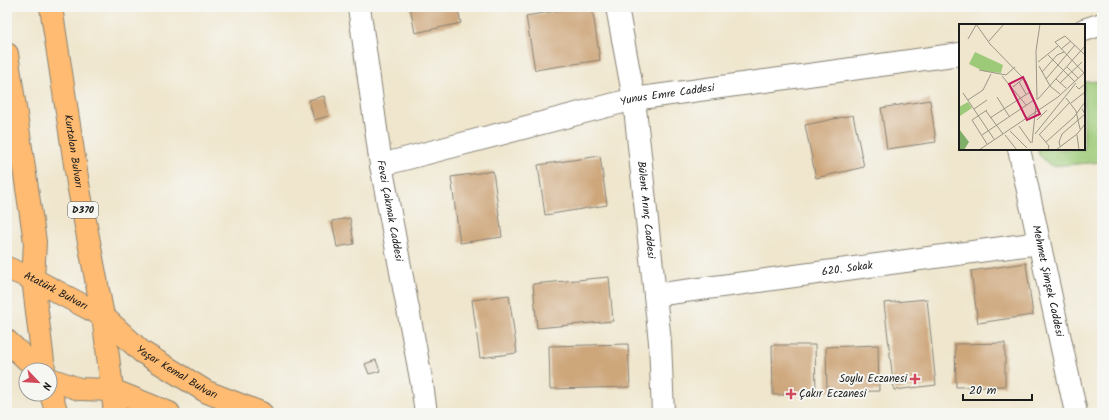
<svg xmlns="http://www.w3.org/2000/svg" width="1109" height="420" viewBox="0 0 1109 420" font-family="Kalam,sans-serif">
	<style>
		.green { fill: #9dca78; stroke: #5c734a }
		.building { fill: #cda67a }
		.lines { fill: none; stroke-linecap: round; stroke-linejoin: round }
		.minor-casing { stroke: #868174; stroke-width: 24 }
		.major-casing { stroke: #868174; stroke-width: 24 }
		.highway-casing { stroke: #868174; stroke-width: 24 }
		.minor { stroke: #fff; stroke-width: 22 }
		.major { stroke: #febb71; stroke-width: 22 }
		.highway { stroke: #febb71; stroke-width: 22 }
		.poi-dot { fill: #d1495b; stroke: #f6f6f2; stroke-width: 1.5 }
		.labels { text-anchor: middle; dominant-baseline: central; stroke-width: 4; stroke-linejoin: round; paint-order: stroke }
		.shield { fill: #f6f6f2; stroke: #5d5d5c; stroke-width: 1 }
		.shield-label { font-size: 10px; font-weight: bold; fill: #1c1c1c }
		.street-label { font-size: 11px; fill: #1c1c1c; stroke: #f6f6f2 }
		.poi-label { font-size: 11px; fill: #1c1c1c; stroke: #f6f6f2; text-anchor: end }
		.inset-road { fill: none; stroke: #9b9586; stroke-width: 1 }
		.view { fill: #c2185b; fill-opacity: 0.15; stroke: #c2185b; stroke-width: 2 }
		.inset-edge { fill: none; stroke: #1c1c1c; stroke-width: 2 }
	</style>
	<rect width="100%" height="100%" fill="#f6f6f2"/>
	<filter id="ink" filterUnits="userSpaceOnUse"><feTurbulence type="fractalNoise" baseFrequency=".025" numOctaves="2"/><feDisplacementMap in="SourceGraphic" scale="8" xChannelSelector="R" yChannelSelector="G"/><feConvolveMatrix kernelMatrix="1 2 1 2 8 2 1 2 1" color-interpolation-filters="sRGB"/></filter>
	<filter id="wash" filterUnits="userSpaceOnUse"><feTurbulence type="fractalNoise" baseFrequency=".012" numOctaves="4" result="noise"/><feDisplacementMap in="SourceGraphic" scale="16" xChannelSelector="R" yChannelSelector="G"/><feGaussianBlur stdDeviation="0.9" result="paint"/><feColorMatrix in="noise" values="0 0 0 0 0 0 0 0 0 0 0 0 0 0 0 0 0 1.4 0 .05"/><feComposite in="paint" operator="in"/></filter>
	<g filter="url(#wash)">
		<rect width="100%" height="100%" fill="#efe6cd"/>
		<path class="green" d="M1102,81V162L1051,166L1039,155L1038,149H1084V82Z"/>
		<g id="blocks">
			<path class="building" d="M410,7H457L461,23L415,33Z
				M580,7H592L600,60L535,70L526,16Z
				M324,96L329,116L314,120L309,100Z
				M930,100L936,142L887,149L881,108Z
				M853,115L864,167L816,178L805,125Z
				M600,156L607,205L545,215L538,165Z
				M493,171L502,237L460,243L451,177Z
				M350,218L354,244L337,247L332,221Z
				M1026,263L1033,315L978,323L971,271Z
				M609,277L613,321L537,328L533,284Z
				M509,295L517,353L480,358L472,300Z
				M927,299L936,385L894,390L884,303Z
				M1005,343V386L956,387L955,344Z
				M628,344L630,387L550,389L549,346Z
				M772,345H815L816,394L773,395Z
				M878,345L879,391L827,392L826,347Z
				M376,360L380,371L369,374L365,364Z"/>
		</g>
	</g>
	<g filter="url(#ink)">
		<use href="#blocks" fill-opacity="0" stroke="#868174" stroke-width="1"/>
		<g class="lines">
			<defs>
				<g id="minor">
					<path id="s1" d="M359,7L381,165L422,384L426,413"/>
					<path id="s2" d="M617,7L634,99L660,342L663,413"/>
					<path d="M1084,30L1102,24"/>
					<path id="s3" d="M1019,149L1076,413"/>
					<path id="s4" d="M381,165L634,99L960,54"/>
					<path id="s5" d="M655,295L1039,243"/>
				</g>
				<g id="major">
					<path id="s6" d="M7,268L33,279L103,316L142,352L207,392L261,413"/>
					<path d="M7,341L38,370"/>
					<path d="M50,379L79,389L112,390L169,413"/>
				</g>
				<g id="highway">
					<path id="s7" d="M51,7L78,184L103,316L115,413"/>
					<path d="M7,54L35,242L33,279L44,370"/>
					<path d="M50,392L57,413"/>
				</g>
			</defs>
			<use href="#minor" class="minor-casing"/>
			<use href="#major" class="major-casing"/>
			<use href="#highway" class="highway-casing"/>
			<use href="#minor" class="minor"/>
			<use href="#major" class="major"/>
			<use href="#highway" class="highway"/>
		</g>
	</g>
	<g class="poi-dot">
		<path d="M913 373h4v4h4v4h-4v4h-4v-4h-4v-4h4z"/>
		<path d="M789 388h4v4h4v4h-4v4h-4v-4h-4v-4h4z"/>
	</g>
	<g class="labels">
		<rect class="shield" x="68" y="202" width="30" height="16" rx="3"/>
		<g class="shield-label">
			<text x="83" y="210">D370</text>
		</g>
		<g class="street-label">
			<text stroke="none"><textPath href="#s4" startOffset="295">Yunus Emre Caddesi</textPath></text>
			<text stroke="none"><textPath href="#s7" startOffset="146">Kurtalan Bulvarı</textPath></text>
			<text stroke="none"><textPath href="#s2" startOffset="205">Bülent Arınç Caddesi</textPath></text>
			<text stroke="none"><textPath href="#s1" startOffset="206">Fevzi Çakmak Caddesi</textPath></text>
			<text stroke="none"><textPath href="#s5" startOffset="194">620. Sokak</textPath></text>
			<text stroke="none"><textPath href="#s3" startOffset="135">Mehmet Şimşek Caddesi</textPath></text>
			<text stroke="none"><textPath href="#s6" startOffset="54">Atatürk Bulvarı</textPath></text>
			<text stroke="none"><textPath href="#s6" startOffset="201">Yaşar Kemal Bulvarı</textPath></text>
		</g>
		<g class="poi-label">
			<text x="907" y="379">Soylu Eczanesi</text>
			<text x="799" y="394" text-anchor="start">Çakır Eczanesi</text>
		</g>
	</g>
	<g transform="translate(959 24)">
		<rect width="126" height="126" fill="#efe6cd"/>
		<path d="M16,28L44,41L42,49L24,47L10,40ZM9,78L13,84L1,92L0,83Z" fill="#9dca78"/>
		<path d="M0,105L10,118L5,126H0Z" fill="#7eae68"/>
		<path class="inset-road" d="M17,0L31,20L67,57L77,81L73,119M9,15L17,1M30,17L45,0M102,25L112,17M89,31L116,58M79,38L99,22M80,42L91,62L101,70M108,43L119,54M20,46L47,51L56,43M83,48L98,31L105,28M125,49L96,18L106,12L126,31M43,52L67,81M87,55L116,21M97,55L107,64M60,58L67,70M101,59L123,38M117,62L120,65L126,60M54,63L65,54M4,69L35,115M38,73L50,92M107,74L117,87L121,105M79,75L126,22M9,76L24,66L32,50M78,76L77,27L81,0M112,79L126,68M15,85L28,76M27,87L44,110M31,94L71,68M78,96L88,86M60,102L72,119M51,107L68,124M76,110L117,59M80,110L90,122L89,126M23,111L75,76M46,111L58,126M80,111L111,78M118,111L120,126M87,118L115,93L126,78M28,120L13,96L28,86M101,122L100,118L103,110L126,90L123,85M20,126L99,73L126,48M97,126L118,110L126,100"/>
		<path class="view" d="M64,53L81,90L68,96L50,60Z"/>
		<rect width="126" height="126" class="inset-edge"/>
	</g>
	<rect width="1109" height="420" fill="none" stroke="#f6f6f2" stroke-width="24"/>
	<g transform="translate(38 382) rotate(115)"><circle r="19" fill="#f6f6f2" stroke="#9f9f9c"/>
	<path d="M0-3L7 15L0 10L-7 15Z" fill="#d1495b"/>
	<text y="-6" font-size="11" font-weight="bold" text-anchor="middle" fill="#1c1c1c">N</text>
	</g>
	<path d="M963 394v6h69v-6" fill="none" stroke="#1c1c1c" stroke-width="2"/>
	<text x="969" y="394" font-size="12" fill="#1c1c1c" stroke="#f6f6f2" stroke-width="3" paint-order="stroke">20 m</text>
</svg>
